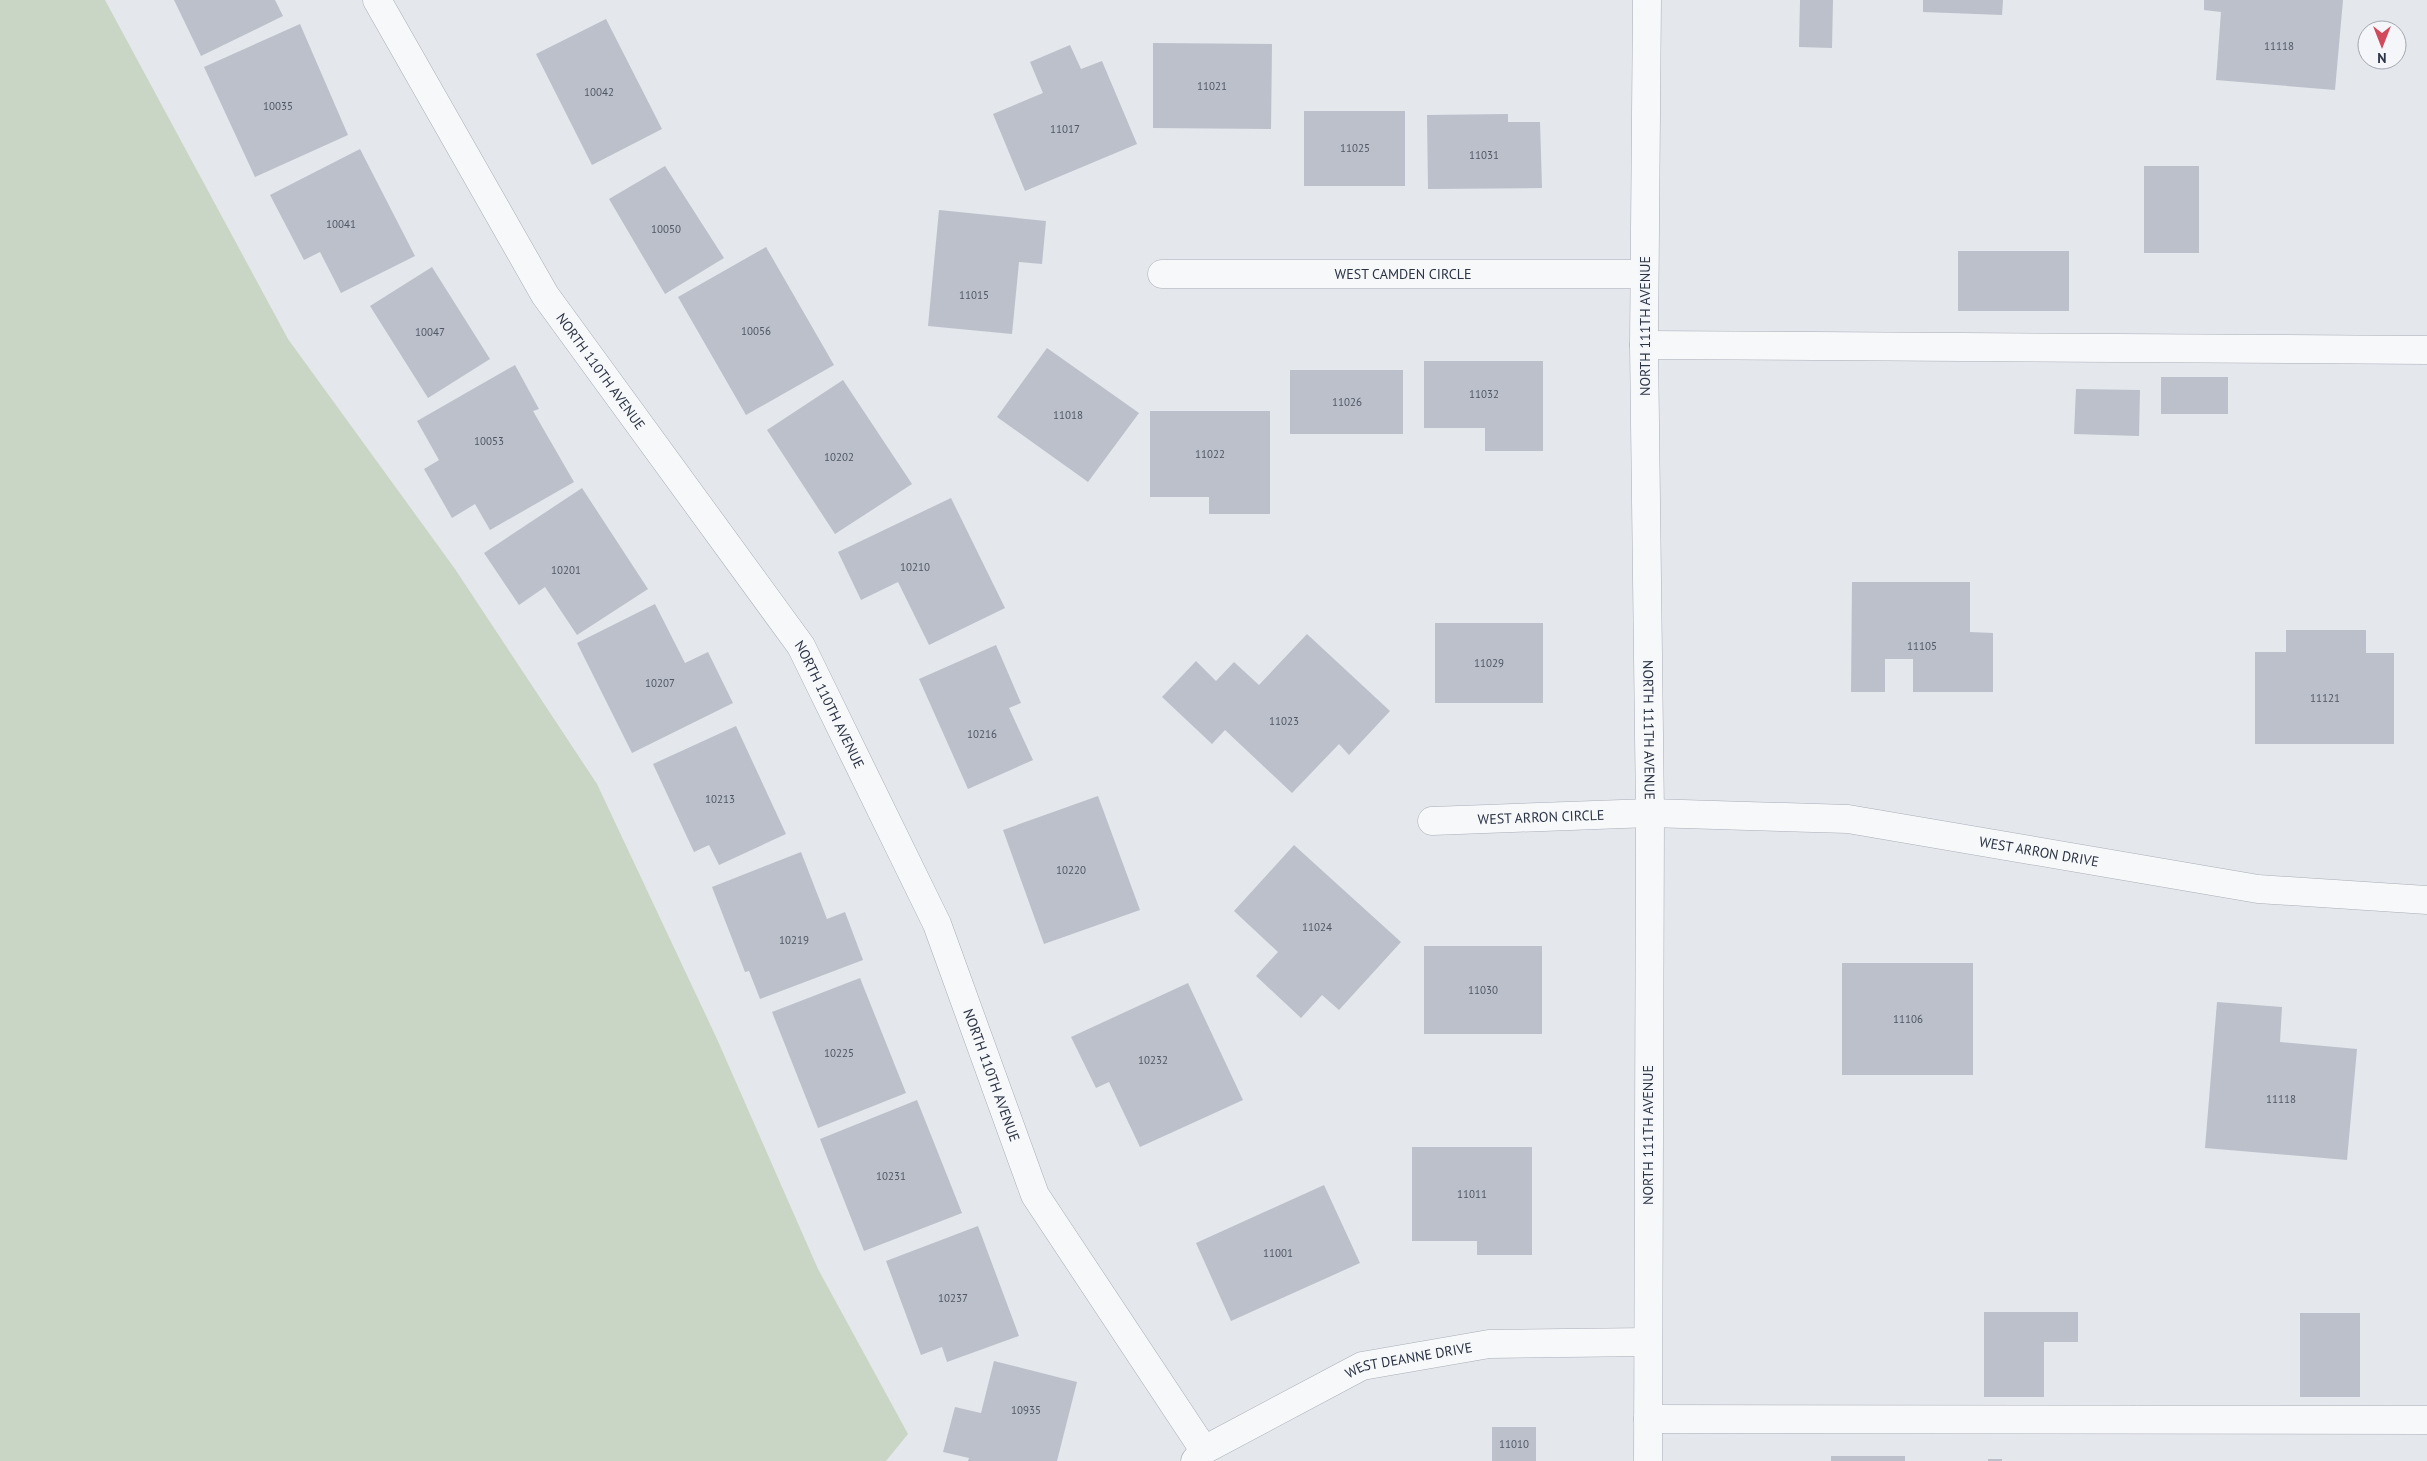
<svg xmlns="http://www.w3.org/2000/svg" width="2427" height="1461" viewBox="0 0 2427 1461" font-family="'PT Sans',sans-serif">
	<style>
		.green { fill: #c9d6c5 }
		.building { fill: #bbc0ca }
		.lines { fill: none; stroke-linecap: round; stroke-linejoin: round }
		.minor-casing { stroke: #a9aeb7; stroke-width: 29 }
		.minor { stroke: #f7f8fa; stroke-width: 28 }
		.labels { text-anchor: middle; dominant-baseline: central; stroke-width: 4; stroke-linejoin: round; paint-order: stroke }
		.number-label { font-size: 11px; fill: #4f5766 }
		.street-label { font-size: 14px; fill: #2b3445; stroke: #f4f6f9 }
	</style>
	<rect width="100%" height="100%" fill="#e4e7ec"/>
	<path class="green" d="M0,0H105L288,339L455,569L597,784L717,1039L818,1269L908,1434L886,1461H0Z"/>
	<path class="building" d="M174,0H275L283,16L201,56Z
		M1800,0H1833L1832,48L1799,47Z
		M1923,0H2003L2002,15L1923,12Z
		M2204,0H2343L2335,90L2216,80L2221,12L2204,10Z
		M606,19L662,129L592,165L536,54Z
		M300,24L348,135L255,177L204,67Z
		M1153,43L1272,44L1271,129L1153,128Z
		M1070,45L1081,69L1102,61L1137,144L1025,191L993,114L1043,93L1030,62Z
		M1304,111H1405V186H1304Z
		M1508,114V122H1540L1542,188L1428,189L1427,115Z
		M360,149L415,256L341,293L320,252L304,260L270,195Z
		M665,166L724,258L665,294L609,199Z
		M2144,166H2199V253H2144Z
		M939,210L1046,221L1042,264L1019,262L1012,334L928,326Z
		M766,247L834,365L746,415L678,297Z
		M1958,251H2069V311H1958Z
		M432,267L490,359L428,398L370,306Z
		M1047,348L1139,413L1088,482L997,417Z
		M1424,361H1543V451H1485V428H1424Z
		M515,365L539,409L533,411L574,482L490,530L475,504L452,518L424,469L439,460L417,421Z
		M1290,370H1403V434H1290Z
		M2161,377H2228V414H2161Z
		M843,380L912,484L835,534L767,430Z
		M2076,389L2140,390L2139,436L2074,434Z
		M1150,411H1270V514H1209V497H1150Z
		M582,488L648,589L577,635L545,587L519,605L484,553Z
		M951,498L1005,608L929,645L898,582L861,600L838,552Z
		M1852,582H1970V632L1993,633V692H1913V659H1885V692H1851Z
		M655,604L685,663L708,652L733,703L632,753L577,643Z
		M1435,623H1543V703H1435Z
		M2286,630H2366V653H2394V744H2255V652H2286Z
		M1307,634L1390,711L1349,755L1339,744L1292,793L1225,730L1212,744L1162,697L1196,661L1216,681L1234,662L1259,685Z
		M996,645L1021,703L1009,708L1033,760L968,789L919,679Z
		M736,726L786,834L719,865L709,845L694,852L653,764Z
		M1098,796L1140,910L1044,944L1003,830Z
		M1294,845L1401,942L1339,1010L1322,995L1301,1018L1256,976L1278,952L1234,911Z
		M801,852L827,919L845,912L863,960L760,999L749,971L745,972L712,887Z
		M1424,946H1542V1034H1424Z
		M1842,963H1973V1075H1842Z
		M860,978L906,1093L818,1128L772,1012Z
		M1188,983L1243,1100L1140,1147L1109,1082L1096,1088L1071,1037Z
		M2217,1002L2282,1007L2280,1042L2357,1049L2347,1160L2205,1148Z
		M917,1100L962,1213L864,1251L820,1139Z
		M1412,1147H1532V1255H1477V1241H1412Z
		M1324,1185L1360,1263L1231,1321L1196,1243Z
		M978,1226L1019,1336L947,1362L942,1347L921,1355L886,1261Z
		M1984,1312H2078V1342H2044V1397H1984Z
		M2300,1313H2360V1397H2300Z
		M994,1361L1077,1382L1057,1461H968L969,1458L943,1452L955,1407L981,1413Z
		M1492,1427H1536V1461H1492Z
		M1831,1456H1905V1461H1831Z
		M1988,1459H2002V1461H1988Z"/>
	<g class="lines">
		<defs>
			<g id="minor">
				<path id="s1" d="M377,0L545,295L801,646L937,924L1035,1195L1204,1450"/>
				<path id="s2" d="M1647,0L1644,345L1650,813L1648,1461"/>
				<path id="s3" d="M1162,274H1644"/>
				<path d="M1644,345L2427,350"/>
				<path id="s4" d="M1432,821L1650,813L1848,819L2258,889L2427,900"/>
				<path d="M1648,1419L2427,1420"/>
				<path id="s5" d="M1195,1461L1204,1450L1362,1366L1489,1344L1647,1342"/>
			</g>
		</defs>
		<use href="#minor" class="minor-casing"/>
		<use href="#minor" class="minor"/>
	</g>
	<g class="labels">
		<g class="number-label">
			<text x="2279" y="46">11118</text>
			<text x="1212" y="86">11021</text>
			<text x="599" y="92">10042</text>
			<text x="278" y="106">10035</text>
			<text x="1065" y="129">11017</text>
			<text x="1355" y="148">11025</text>
			<text x="1484" y="155">11031</text>
			<text x="341" y="224">10041</text>
			<text x="666" y="229">10050</text>
			<text x="974" y="295">11015</text>
			<text x="756" y="331">10056</text>
			<text x="430" y="332">10047</text>
			<text x="1484" y="394">11032</text>
			<text x="1347" y="402">11026</text>
			<text x="1068" y="415">11018</text>
			<text x="489" y="441">10053</text>
			<text x="1210" y="454">11022</text>
			<text x="839" y="457">10202</text>
			<text x="915" y="567">10210</text>
			<text x="566" y="570">10201</text>
			<text x="1922" y="646">11105</text>
			<text x="1489" y="663">11029</text>
			<text x="660" y="683">10207</text>
			<text x="2325" y="698">11121</text>
			<text x="1284" y="721">11023</text>
			<text x="982" y="734">10216</text>
			<text x="720" y="799">10213</text>
			<text x="1071" y="870">10220</text>
			<text x="1317" y="927">11024</text>
			<text x="794" y="940">10219</text>
			<text x="1483" y="990">11030</text>
			<text x="1908" y="1019">11106</text>
			<text x="839" y="1053">10225</text>
			<text x="1153" y="1060">10232</text>
			<text x="2281" y="1099">11118</text>
			<text x="891" y="1176">10231</text>
			<text x="1472" y="1194">11011</text>
			<text x="1278" y="1253">11001</text>
			<text x="953" y="1298">10237</text>
			<text x="1026" y="1410">10935</text>
			<text x="1514" y="1444">11010</text>
		</g>
		<g class="street-label">
			<text stroke="none"><textPath href="#s3" startOffset="241">WEST CAMDEN CIRCLE</textPath></text>
			<text transform="translate(1645 326) rotate(-90)">NORTH 111TH AVENUE</text>
			<text stroke="none"><textPath href="#s1" startOffset="434">NORTH 110TH AVENUE</textPath></text>
			<text stroke="none"><textPath href="#s1" startOffset="839">NORTH 110TH AVENUE</textPath></text>
			<text stroke="none"><textPath href="#s2" startOffset="730">NORTH 111TH AVENUE</textPath></text>
			<text stroke="none"><textPath href="#s4" startOffset="109">WEST ARRON CIRCLE</textPath></text>
			<text stroke="none"><textPath href="#s4" startOffset="610">WEST ARRON DRIVE</textPath></text>
			<text stroke="none"><textPath href="#s1" startOffset="1244">NORTH 110TH AVENUE</textPath></text>
			<text transform="translate(1648 1135) rotate(-90)">NORTH 111TH AVENUE</text>
			<text stroke="none"><textPath href="#s5" startOffset="240">WEST DEANNE DRIVE</textPath></text>
		</g>
	</g>
	<g transform="translate(2382 45) rotate(180)"><circle r="24" fill="#f4f6f9" stroke="#a4a8b1"/>
	<path d="M0-4L9 19L0 12L-9 19Z" fill="#d1495b"/>
	<text y="-8" font-size="14" font-weight="bold" text-anchor="middle" fill="#2b3445">N</text>
	</g>
</svg>
